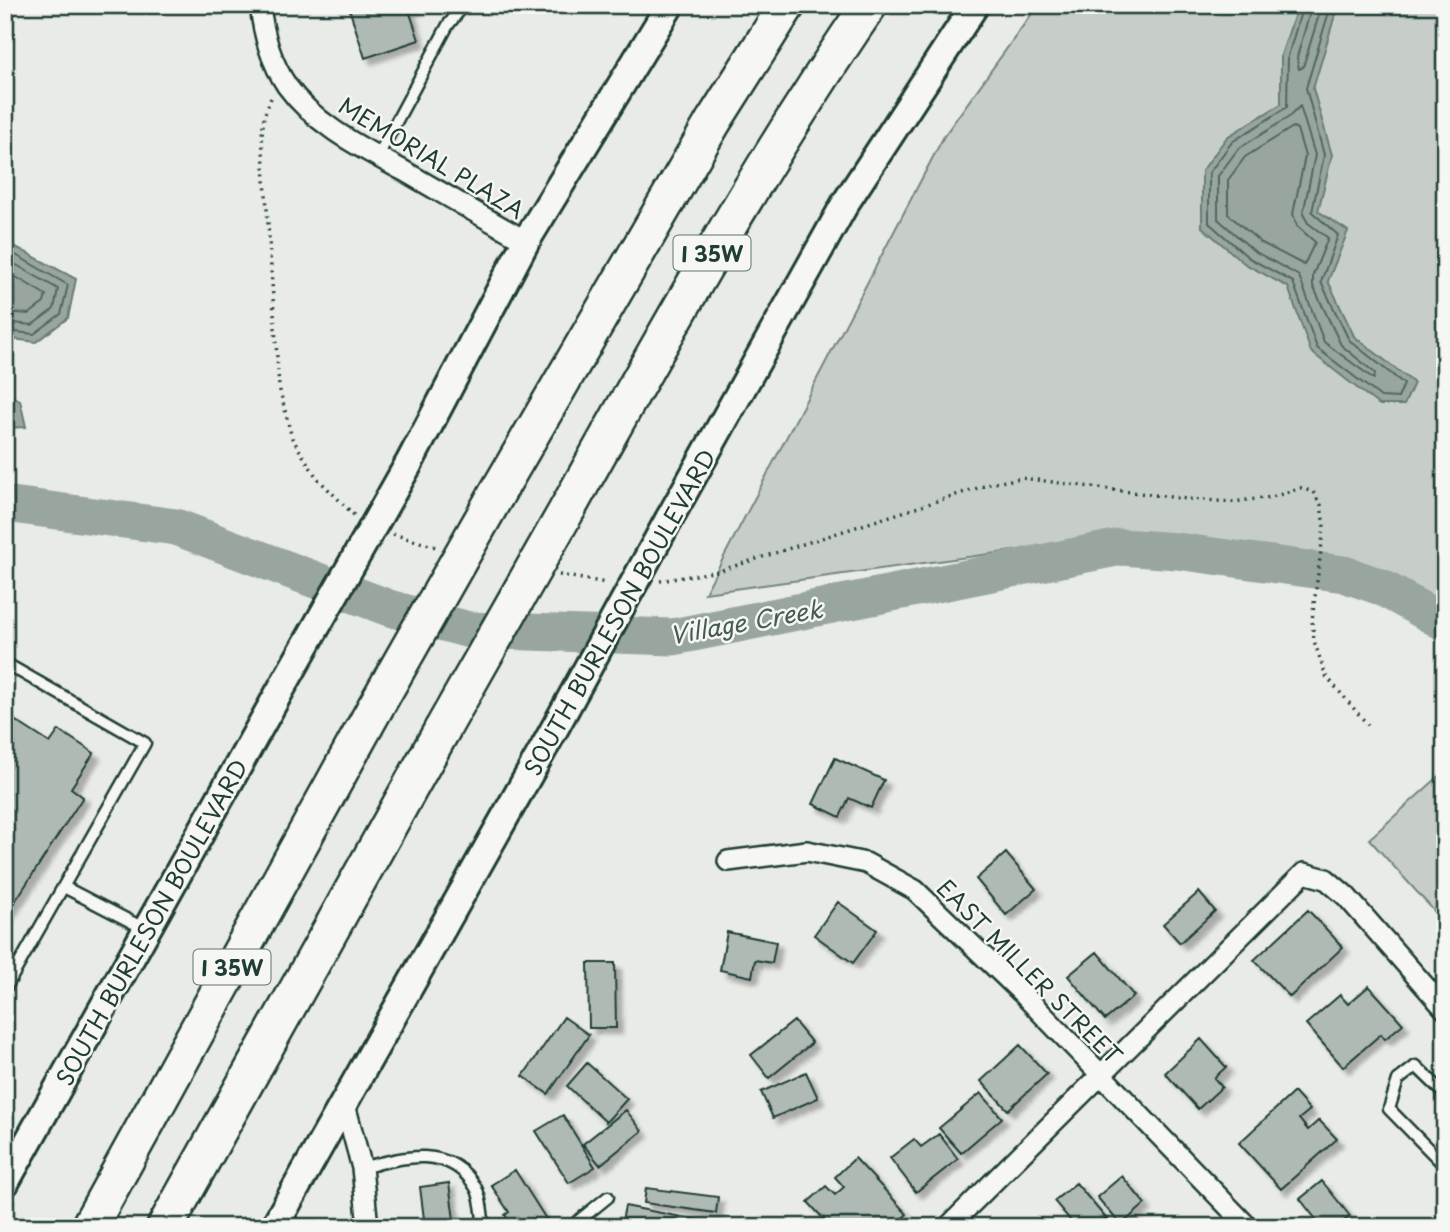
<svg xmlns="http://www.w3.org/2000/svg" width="1450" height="1232" viewBox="0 0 1450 1232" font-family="'Playpen Sans',sans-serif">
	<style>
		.green { fill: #c7cec9; stroke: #73867e; stroke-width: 2 }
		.water { fill: #99a6a0; stroke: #687c75; stroke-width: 2 }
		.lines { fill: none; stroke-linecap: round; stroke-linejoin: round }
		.shore { stroke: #50675f; stroke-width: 2 }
		.river { stroke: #99a6a0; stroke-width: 37 }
		.building { fill: #b0bab5; stroke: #1f3d34; stroke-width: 2; filter: url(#shadow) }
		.service-casing { stroke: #1f3d34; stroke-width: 15 }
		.minor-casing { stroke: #1f3d34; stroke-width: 24 }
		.secondary-casing { stroke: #1f3d34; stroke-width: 32 }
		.motorway-casing { stroke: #1f3d34; stroke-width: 40 }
		.path { stroke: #1f3d34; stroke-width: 3.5; stroke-dasharray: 2 5; stroke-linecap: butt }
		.service { stroke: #f6f6f2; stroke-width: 10 }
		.minor { stroke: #f6f6f2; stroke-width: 19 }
		.secondary { stroke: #f6f6f2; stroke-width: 26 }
		.motorway { stroke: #f6f6f2; stroke-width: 35 }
		.secondary-bridge-casing { stroke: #1f3d34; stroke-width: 32; stroke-linecap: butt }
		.motorway-bridge-casing { stroke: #1f3d34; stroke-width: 40; stroke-linecap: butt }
		.secondary-bridge { stroke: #f6f6f2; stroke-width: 26 }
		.motorway-bridge { stroke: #f6f6f2; stroke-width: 35 }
		.labels { text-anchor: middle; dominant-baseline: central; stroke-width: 5; stroke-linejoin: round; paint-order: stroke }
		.shield { fill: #f6f6f2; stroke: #60746d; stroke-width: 2 }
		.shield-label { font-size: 21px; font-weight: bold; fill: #1f3d34 }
		.street-label { font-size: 23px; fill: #1f3d34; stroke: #f6f6f2 }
		.water-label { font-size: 24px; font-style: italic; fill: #445c54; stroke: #f6f6f2 }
	</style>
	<defs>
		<filter id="shadow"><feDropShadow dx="6" dy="6" stdDeviation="2" flood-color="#0004"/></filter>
	</defs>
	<rect width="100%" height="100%" fill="#e9ebe7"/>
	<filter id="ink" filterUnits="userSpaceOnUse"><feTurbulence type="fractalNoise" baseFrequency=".0143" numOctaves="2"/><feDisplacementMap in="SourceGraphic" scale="14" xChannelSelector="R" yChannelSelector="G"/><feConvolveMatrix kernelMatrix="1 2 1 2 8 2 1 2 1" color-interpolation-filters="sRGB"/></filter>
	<g filter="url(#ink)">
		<path class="green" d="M1038,5H1445V613L1355,565L1128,535L705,593L944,136Z
			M1445,771V923L1369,839Z"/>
		<path class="water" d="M1298,5H1338L1313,89L1332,155L1318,211L1348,231L1328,281L1354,336L1414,383L1404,405H1379L1311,352L1288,287L1245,264L1202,227V171L1227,137L1281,104V55Z
			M14,246L76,279L68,318L36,342L5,338V248Z
			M5,394L20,400L26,427L5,428Z"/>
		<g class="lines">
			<path class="shore" d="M1303,5L1288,56L1287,107L1232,142L1209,173V223L1249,258L1293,282L1317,348L1381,397L1398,398L1404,384L1349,340L1321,282L1338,235L1312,212L1324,155L1306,88L1331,5
				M1312,5L1297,57L1299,69L1303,67L1322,5
				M1300,106L1315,155L1303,214L1308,223L1328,238L1313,275V286L1341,345L1375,373L1374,379L1324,342L1299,276L1254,251L1218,219V176L1238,149L1289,117Z
				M1293,127L1297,129L1305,156L1293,214L1297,226L1315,242L1304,265L1260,242L1228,214V180L1245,157Z
				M5,255L14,254L68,285L61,314L34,334L5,331
				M5,263H13L58,289L54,309L32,325L5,322
				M5,274H11L46,295L44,303L29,314L5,312"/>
			<path class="river" d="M5,504L176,527L389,608L469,630L673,637L1121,547L1177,551L1344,574L1381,587L1445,623"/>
		</g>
		<path class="building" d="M348,5H421L409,10L419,40L365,58Z
			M5,714L50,743L59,730L94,753L71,788L83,797L5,917Z
			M835,758L884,780L871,808L849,798L840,817L813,804Z
			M1006,853L1036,889L1006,915L976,879Z
			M1199,892L1215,911L1180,943L1163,924Z
			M838,902L877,930L853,963L814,935Z
			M1308,910L1343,947L1290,997L1254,960Z
			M727,932L776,942L772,963L755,960L752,977L720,970Z
			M1097,952L1134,996L1105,1020L1068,976Z
			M588,963H615L616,1028H589Z
			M1369,986L1403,1024L1385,1039L1381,1034L1343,1067L1306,1024L1340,995L1348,1004Z
			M564,1017L589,1035L548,1094L523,1076Z
			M794,1021L812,1043L769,1078L751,1055Z
			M1201,1039L1226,1067L1214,1078L1222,1087L1198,1109L1165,1073Z
			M1020,1045L1047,1074L1008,1110L981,1081Z
			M587,1063L627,1099L606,1122L567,1086Z
			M806,1072L818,1098L773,1118L761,1092Z
			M1294,1092L1310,1110L1299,1119L1308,1130L1319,1120L1337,1139L1281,1189L1239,1143Z
			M981,1093L1002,1118L961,1153L939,1128Z
			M626,1110L642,1131L600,1165L583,1144Z
			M563,1115L595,1167L569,1183L536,1131Z
			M939,1134L958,1159L916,1192L890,1158L914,1139L921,1147Z
			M855,1158L907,1214L893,1227H831L808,1202L826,1186L835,1195L844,1187L835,1177Z
			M515,1170L551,1227H513L505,1215L509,1212L491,1185Z
			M1122,1176L1145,1204L1121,1225L1097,1197Z
			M1322,1181L1350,1216L1337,1227H1322L1300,1199Z
			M449,1183L455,1227H425L420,1187Z
			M1076,1183L1109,1222L1103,1227H1076L1054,1201Z
			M646,1188L718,1197L716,1213L644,1203Z
			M625,1206L697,1220L695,1227H650L622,1221Z
			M1445,1210V1227H1431L1429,1224Z"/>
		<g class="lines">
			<defs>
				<path id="service" d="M378,156L448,25L464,5
					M5,663L145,743L5,989
					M64,887L147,930
					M1445,1094L1416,1066L1398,1080L1389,1109L1445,1166
					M362,1168C402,1156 451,1144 476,1188C482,1198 482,1216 484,1227
					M571,1227L608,1197"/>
				<path id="minor" d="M260,5C263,33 271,62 287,86C316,126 362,148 404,171C444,194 485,218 526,241
					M728,861L807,851L866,863L915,890L1021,992L1248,1227
					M344,1101L362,1168L368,1227
					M948,1227L1304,873L1326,879L1346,896L1445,1009"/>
				<path id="secondary" d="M408,465L526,241L670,5
					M669,519L846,202L975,5
					M5,1183L285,682
					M274,1227L545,746"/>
				<path id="motorway" d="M496,495L713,122L787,5
					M568,508C663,337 758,167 869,5
					M89,1227L375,708
					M165,1227L442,730"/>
			</defs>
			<use href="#service" class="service-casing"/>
			<use href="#minor" class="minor-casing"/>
			<use href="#secondary" class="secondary-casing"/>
			<use href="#motorway" class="motorway-casing"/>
			<path class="path" d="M271,98L264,116L262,135L279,387L292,438L317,478L355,516
				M393,534L436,547
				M559,575L607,583
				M660,581L719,571L990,484L1021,478L1187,499L1232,502L1272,497L1301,488L1313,492L1321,505L1324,527L1312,620L1314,641L1326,676L1368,725"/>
			<use href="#service" class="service"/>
			<use href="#minor" class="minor"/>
			<use href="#secondary" class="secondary"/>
			<use href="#motorway" class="motorway"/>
			<defs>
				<path id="secondary-bridge" d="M285,682L408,465
					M545,746L669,519"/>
				<path id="motorway-bridge" d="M375,708L496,495
					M442,730L568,508"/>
			</defs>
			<use href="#secondary-bridge" class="secondary-bridge-casing"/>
			<use href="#motorway-bridge" class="motorway-bridge-casing"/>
			<use href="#secondary-bridge" class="secondary-bridge"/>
			<use href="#motorway-bridge" class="motorway-bridge"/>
		</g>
	</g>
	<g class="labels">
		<g class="shield">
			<rect x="673.5" y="235.5" width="77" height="35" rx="5"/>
			<rect x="193.5" y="949.5" width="77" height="35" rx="5"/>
		</g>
		<g class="shield-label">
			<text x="712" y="253">I 35W</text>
			<text x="232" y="967">I 35W</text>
		</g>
		<g class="street-label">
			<text transform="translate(432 157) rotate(31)">MEMORIAL PLAZA</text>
			<text transform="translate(619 612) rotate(-61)">SOUTH BURLESON BOULEVARD</text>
			<text transform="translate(151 922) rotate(-61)">SOUTH BURLESON BOULEVARD</text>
			<text transform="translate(1030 971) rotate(45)">EAST MILLER STREET</text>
		</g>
		<g class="water-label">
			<text transform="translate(746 621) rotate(-10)">Village Creek</text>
		</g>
	</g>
	<rect width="1450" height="1232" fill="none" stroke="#f6f6f2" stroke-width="28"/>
	<rect x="14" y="14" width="1422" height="1204" fill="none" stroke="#1f3d34" stroke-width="2.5" filter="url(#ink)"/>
</svg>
